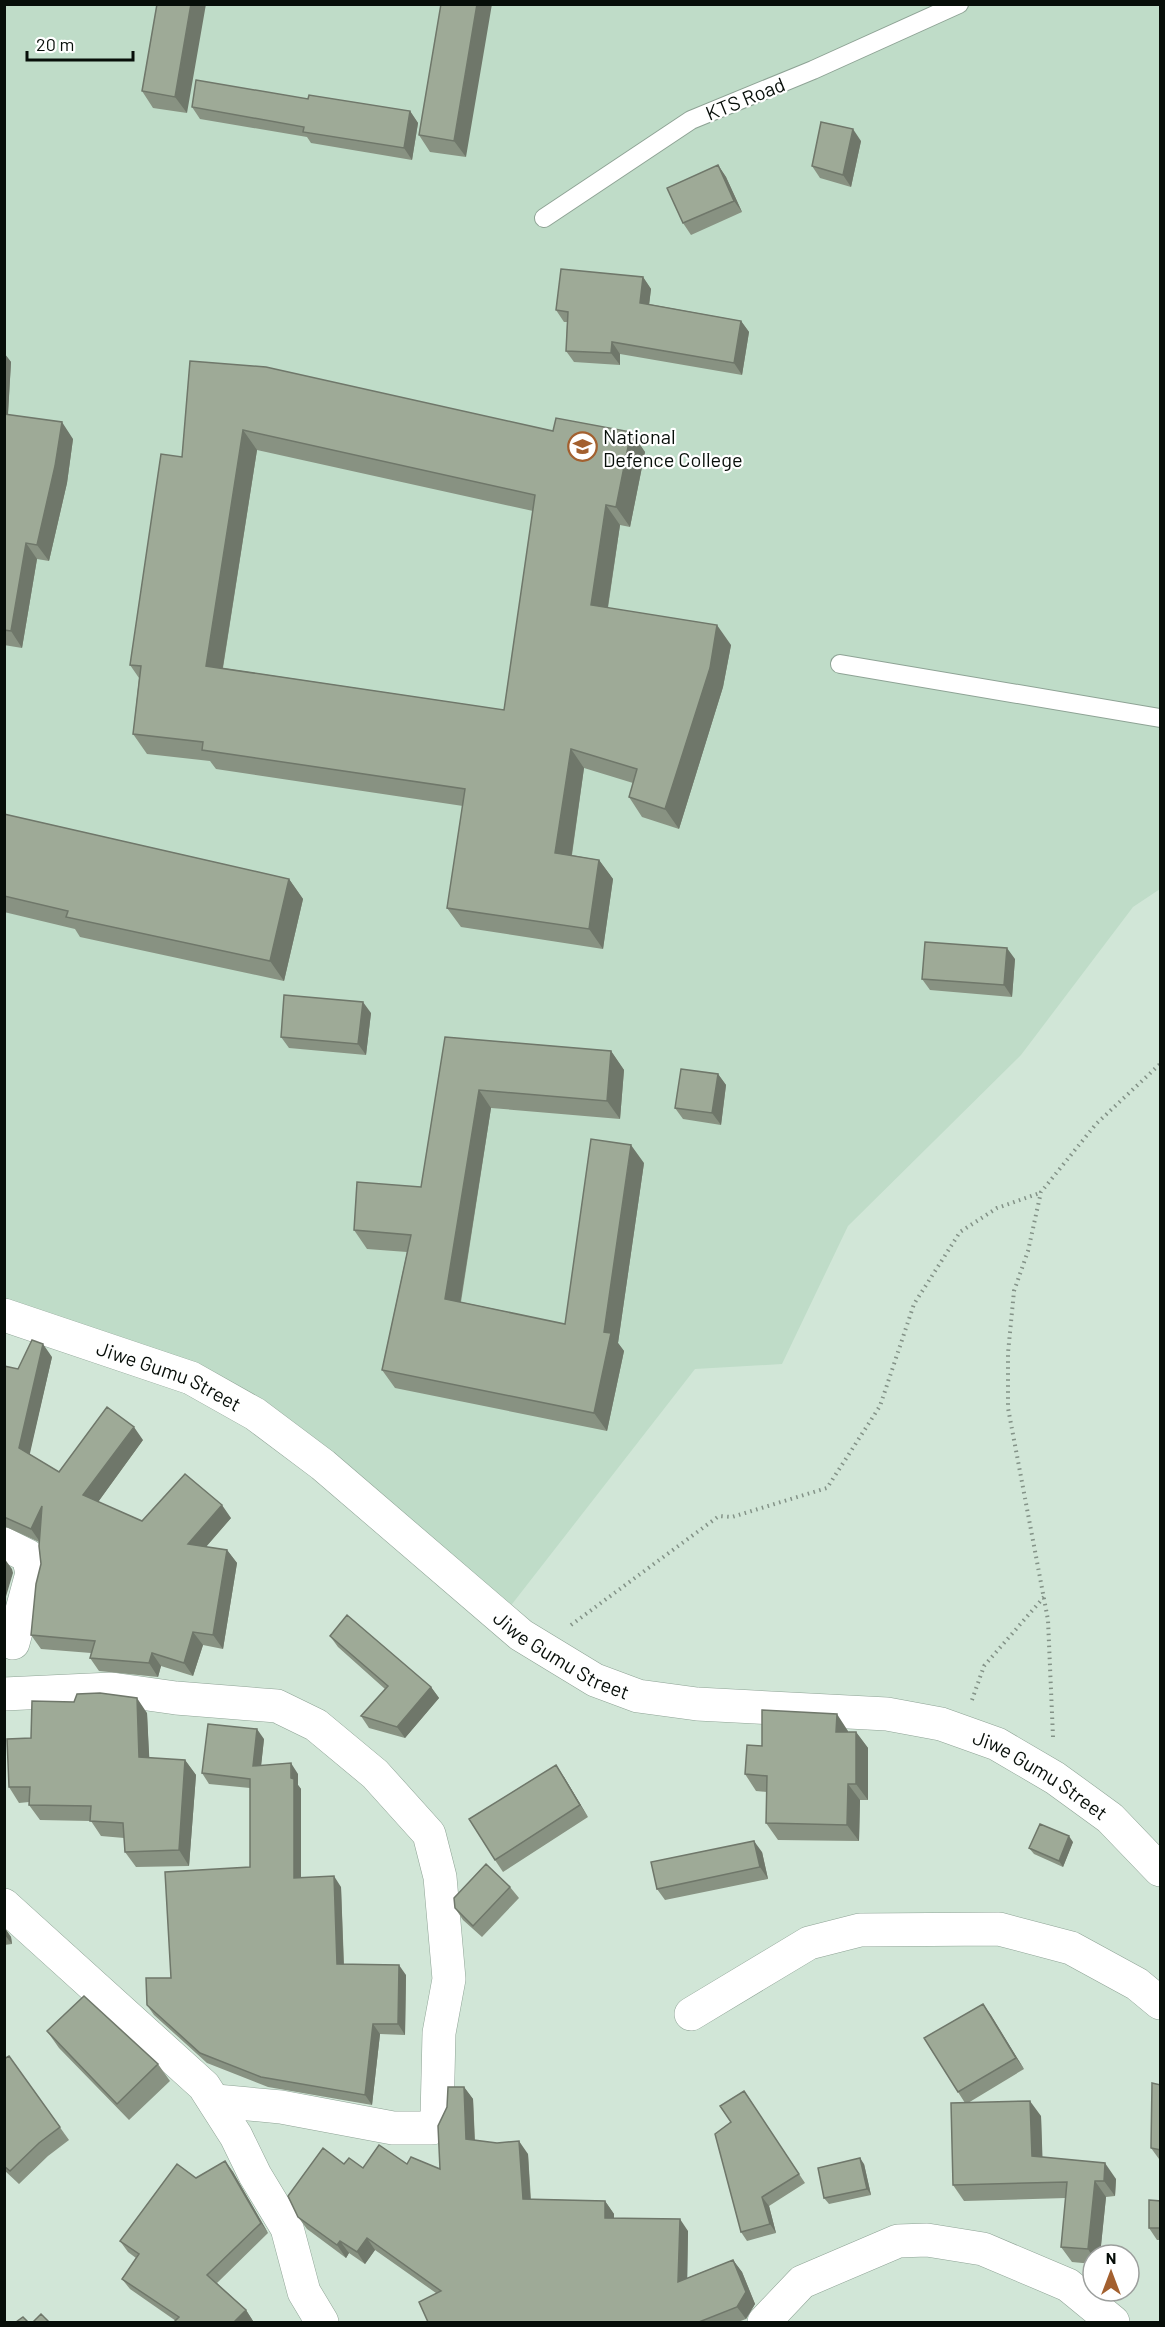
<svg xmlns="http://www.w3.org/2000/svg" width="1165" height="2327" viewBox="0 0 1165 2327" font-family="Barlow,sans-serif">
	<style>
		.built { fill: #bfdcc8 }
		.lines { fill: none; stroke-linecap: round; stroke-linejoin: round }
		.service-casing { stroke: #8ea395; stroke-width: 20 }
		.minor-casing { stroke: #8ea395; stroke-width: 34 }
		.path { stroke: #839287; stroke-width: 4; stroke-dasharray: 1.5 4.5; stroke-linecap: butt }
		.service { stroke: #fff; stroke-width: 18 }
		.minor { stroke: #fff; stroke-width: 33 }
		.wall { fill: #889282; fill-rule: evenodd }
		.shaded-wall { fill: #6f776a }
		.building { fill: #9eaa97; stroke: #6f776a; stroke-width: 1.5; fill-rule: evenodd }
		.labels { text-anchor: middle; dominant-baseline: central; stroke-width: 4.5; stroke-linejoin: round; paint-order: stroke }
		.street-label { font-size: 20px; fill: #070e09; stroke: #fff }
		.poi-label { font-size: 20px; fill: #070e09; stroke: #fff; text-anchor: start }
	</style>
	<rect width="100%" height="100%" fill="#d1e6d7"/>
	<path class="built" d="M5,5H1160V889L1133,907L1021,1055L848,1226L782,1364L695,1369L502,1617L171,1360L5,1304Z"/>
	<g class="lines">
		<defs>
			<path id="service" d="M544,218L691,120L813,70L959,4
				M840,664L1160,718"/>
			<g id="minor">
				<path id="s1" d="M4,1315L191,1378L255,1414L323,1465L521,1635L595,1680L638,1696L697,1704L887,1714L941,1724L997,1744L1055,1778L1110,1818L1160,1870"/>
				<path d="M4,1544L28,1556L32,1573L13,1643"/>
				<path d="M4,1694L112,1689L176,1698L277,1706L316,1725L375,1774L429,1834L440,1877L449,1979L439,2033L437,2118L432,2128H393L281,2107L216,2101"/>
				<path d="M4,1905L204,2086L236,2136L255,2175L287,2228L304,2292L322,2322"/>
				<path d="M691,2014L809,1943L860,1930L999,1929L1071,1948L1137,1984L1160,2003"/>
				<path d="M764,2322L802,2282L898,2241L927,2240L983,2249L1068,2285L1113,2322"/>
			</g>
		</defs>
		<use href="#service" class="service-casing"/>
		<use href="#minor" class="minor-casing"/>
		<path class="path" d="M571,1625L719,1516L732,1517L827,1488L880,1406L914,1304L960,1232L997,1208L1040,1193
			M972,1700L984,1666L1044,1597
			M1053,1737L1048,1620L1008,1408V1353L1014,1291L1028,1251L1041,1192L1096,1124L1160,1064"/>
		<use href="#service" class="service"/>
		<use href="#minor" class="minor"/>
	</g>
	<path class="wall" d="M157,4L187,113L153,108L142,91Z
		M441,4L466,157L430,152L419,135Z
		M308,99L410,111L418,123L412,160L311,143L307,137L200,119L192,107Z
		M861,141L851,187L820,178L812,166Z
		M718,165L726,177L742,212L691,235L683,223Z
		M643,277L651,289L649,304L741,321L749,332L742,375L620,354V365L574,362L566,351L567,322H564L556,310Z
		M4,353L11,362L8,415L73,439L67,483L49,561L37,559L22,648L4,645Z
		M190,361L553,431L631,432L645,452L630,527L620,525L608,608L731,645L723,687L679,829L642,817L629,797L633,783L584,768L572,855L599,860L613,879L603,949L461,927L447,908L463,806L216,769L210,761L147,754L133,734L139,678L130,665L182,457ZM257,450L533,511L504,710L223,668Z
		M4,814L289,879L303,899L284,981L80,937L75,929L4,912Z
		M1015,959L1012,997L930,990L922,979Z
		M371,1013L366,1055L289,1048L281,1037Z
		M445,1037L611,1051L624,1070L620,1119L491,1108L461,1302L565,1324L644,1163L618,1343L624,1351L607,1431L395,1388L382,1370L407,1252L367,1249L354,1230L421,1187Z
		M718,1074L726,1085L721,1125L683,1119L675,1108Z
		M52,1357L29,1455L59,1472L143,1440L98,1502L142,1521L231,1518L206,1547L227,1550L237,1563L223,1649L203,1645L193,1676L161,1666L158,1677L99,1671L90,1658L91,1653L41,1649L31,1635L41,1564L39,1542L4,1526V1366L18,1369Z
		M330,1636L431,1687L439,1698L405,1738L369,1728L361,1716L385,1689L338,1647Z
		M147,1713L149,1758L185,1760L196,1775L189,1866L136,1867L125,1852L124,1838L101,1836L91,1821L40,1820L29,1805V1802L19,1803L9,1787L31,1738Z
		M848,1731V1732H856L868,1748V1800H860L859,1841L778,1840L766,1823L767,1792L756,1791L745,1774L762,1746Z
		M264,1739L261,1765L298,1774V1785L301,1789V1878L341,1887L344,1964L406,1975L405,2035L380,2034L372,2105L268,2087L207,2063L154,2015L147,2005L171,1978L250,1867V1788L209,1784L202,1773Z
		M564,1777L588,1817L503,1872L495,1860Z
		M1073,1842L1063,1867L1034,1854L1029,1848Z
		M762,1852L768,1879L665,1900L657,1889Z
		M510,1887L519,1898L482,1937L463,1920L455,1908Z
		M4,1927L11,1937L12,1944L4,1945Z
		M983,2004L1024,2069L968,2103L1041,2116L1042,2157L1116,2179L1115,2196L1106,2197L1100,2255H1093V2264L1072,2262L1061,2247L1066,2198L964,2201L953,2185L965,2103L958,2092Z
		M47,2031L158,2064L170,2081L129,2120L59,2048Z
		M9,2056L69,2140L48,2156L19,2184L4,2170V2059Z
		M1161,2085V2160L1159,2159L1151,2148Z
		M464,2087L473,2099L475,2140L528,2154L531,2199L605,2201L614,2214V2218L688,2231L687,2278L733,2260L742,2272L755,2304L746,2319L738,2322H428L436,2293L375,2250L365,2264L349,2253L346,2258L307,2229L298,2217L344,2164L363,2168L407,2164L440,2169L447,2107Z
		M744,2091L805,2183L769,2206L776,2233L747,2241L741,2232L731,2122Z
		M225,2161L233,2172L268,2233L217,2283L246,2310L253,2321H176L130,2289L122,2279L136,2258L128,2252L120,2241L196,2178Z
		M864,2164L871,2195L829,2204L824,2198Z
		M1161,2201V2240H1157L1149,2228Z"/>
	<path class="shaded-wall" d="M191,4H206L187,113L175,97Z
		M477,4H492L466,157L454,141Z
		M410,111L418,123L412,160L404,148Z
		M853,129L861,141L851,187L843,175Z
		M718,165L726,177L742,212L734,201Z
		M643,277L651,289L648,314L640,303Z
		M741,321L749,332L742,375L734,363Z
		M612,342L620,354V365L611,353Z
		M4,353L11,362L7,429L4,425Z
		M62,422L73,439L67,483L49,561L37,545Z
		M243,430L257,450L220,685L206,666Z
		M631,432L645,452L630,527L616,507Z
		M606,505L620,525L605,625L591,605Z
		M26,543L37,559L22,648L11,631Z
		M717,625L731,645L723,687L679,829L665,809Z
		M571,749L584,768L569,873L555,853Z
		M599,860L613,879L603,949L589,929Z
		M289,879L303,899L284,981L270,961Z
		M1007,948L1015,959L1012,997L1004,985Z
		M363,1002L371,1013L366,1055L358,1044Z
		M611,1051L624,1070L620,1119L607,1101Z
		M718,1074L726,1085L721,1125L712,1113Z
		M479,1090L491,1108L458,1317L445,1299Z
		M631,1145L644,1163L618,1343L624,1351L607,1431L594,1413L604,1332Z
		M43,1344L52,1357L28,1462L19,1448Z
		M134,1427L143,1440L93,1509L83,1495Z
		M222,1505L231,1518L197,1557L188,1544Z
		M42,1506L40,1542L31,1529Z
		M227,1550L237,1563L223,1649L213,1635Z
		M4,1558L12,1569L13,1573L4,1603Z
		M193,1632L203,1645L193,1676L184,1663Z
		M152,1653L161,1666L158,1677L149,1663Z
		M431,1687L439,1698L405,1738L397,1727Z
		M137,1698L147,1713L150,1772L139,1757Z
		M837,1714L848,1731V1748L836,1732Z
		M257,1729L264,1739L260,1776L253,1766Z
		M856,1732L868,1748V1800L856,1784Z
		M185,1760L196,1775L189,1866L179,1850Z
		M291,1763L298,1774V1785L301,1789V1889L294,1878Z
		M556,1765L564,1777L588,1817L580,1805Z
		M848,1784L860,1800L859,1841L847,1825Z
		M1069,1836L1073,1842L1063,1867L1059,1861Z
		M754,1841L762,1852L768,1879L760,1867Z
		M334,1876L341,1887L344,1974L337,1964Z
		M4,1927L11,1937L12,1944L4,1934Z
		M399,1965L406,1975L405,2035L398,2024Z
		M983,2004L991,2015L1024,2069L1016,2058Z
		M373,2024L380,2034L372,2105L365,2095Z
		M464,2087L473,2099L475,2151L466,2139Z
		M1030,2101L1041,2116L1043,2171L1032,2156Z
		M519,2141L528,2154L531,2211L523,2199Z
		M860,2158L864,2164L871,2195L867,2189Z
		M225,2161L233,2172L268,2233L261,2223Z
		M1105,2163L1116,2179L1115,2196L1104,2181Z
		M1095,2181L1106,2197L1100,2255H1093V2257L1088,2249Z
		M762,2197L769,2206L776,2233L770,2224Z
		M605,2201L614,2214V2230L605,2218Z
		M680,2219L688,2231L687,2294L678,2282Z
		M367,2238L375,2250L365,2264L357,2252Z
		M340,2241L349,2253L346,2258L337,2245Z
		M733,2260L742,2272L755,2304L746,2319L737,2307Z
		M246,2310L253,2321L251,2322H234Z"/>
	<path class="building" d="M157,4H191L175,97L142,91Z
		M441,4H477L454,141L419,135Z
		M196,80L308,99L309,95L410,111L404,148L303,132L304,127L192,107Z
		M821,122L853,129L843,175L812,166Z
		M718,165L734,201L683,223L667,188Z
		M561,269L643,277L640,303L741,321L734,363L612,342L611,353L566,351L568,312L556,310Z
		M190,361L266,367L553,431L556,418L631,432L616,507L606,505L591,605L717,625L710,668L665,809L629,797L637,769L571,749L555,853L599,860L589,929L447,908L465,789L202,750L203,742L133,734L141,666L130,665L161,454L182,457ZM243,430L535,495L504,710L206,666Z
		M4,414L62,422L55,466L37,545L26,543L11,631L4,630Z
		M4,814L289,879L270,961L66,917L68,911L4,896Z
		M925,942L1007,948L1004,985L922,979Z
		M284,995L363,1002L358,1044L281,1037Z
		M445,1037L611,1051L607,1101L479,1090L445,1299L565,1324L591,1139L631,1145L604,1332L611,1333L594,1413L382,1370L411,1235L354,1230L357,1182L421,1187Z
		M681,1069L718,1074L712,1113L675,1108Z
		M32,1340L43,1344L19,1448L59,1472L107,1407L134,1427L83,1495L142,1521L185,1474L222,1505L188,1544L227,1550L213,1635L193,1632L184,1663L152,1653L149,1663L90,1658L95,1641L31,1635L36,1584L41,1564L39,1546L42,1506L31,1529L4,1517V1366L18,1369Z
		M347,1615L431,1687L397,1727L361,1716L388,1686L330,1636Z
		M100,1693L137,1698L139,1757L185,1760L179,1850L125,1852L123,1823L90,1821L91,1806L29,1805L30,1787H9L7,1739L31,1738L32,1701L74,1702L77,1694Z
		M762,1710L837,1714L836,1732H856V1784H848L847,1825L766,1823L767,1776L745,1774L747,1745L762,1746Z
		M208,1724L257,1729L253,1766L291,1763V1778L294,1779V1878L334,1876L337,1964L399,1965L398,2024H373L365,2095L261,2077L200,2053L147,2005L146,1978H171L165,1872L250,1867V1779L202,1773Z
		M556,1765L580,1805L495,1860L469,1819Z
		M1040,1824L1069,1836L1059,1861L1029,1848Z
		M754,1841L760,1867L657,1889L651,1862Z
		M486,1864L510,1887L473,1926L455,1908L454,1898Z
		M84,1996L158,2064L117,2104L47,2031Z
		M983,2004L1016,2058L958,2092L924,2038Z
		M9,2056L60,2127L39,2143L10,2171L4,2166V2059Z
		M1152,2083L1161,2085V2150L1151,2148Z
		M448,2087H464L466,2139L497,2143L519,2141L523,2199L605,2201V2218L680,2219L678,2282L733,2260L746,2292L737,2307L699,2322H428L419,2302L441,2291L367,2238L357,2252L340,2241L337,2245L298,2217L288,2196L323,2148L344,2164L349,2158L363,2168L379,2145L407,2164L411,2157L440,2169L438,2126L447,2107Z
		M744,2091L799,2174L762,2197L770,2224L741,2232L715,2134L731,2122L720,2106Z
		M1030,2101L1032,2156L1105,2163L1104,2181H1095L1088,2249L1061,2247L1067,2182L953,2185L951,2103Z
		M860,2158L867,2189L824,2198L818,2168Z
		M225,2161L261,2223L207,2275L246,2310L234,2322H174L179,2317L122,2279L139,2254L120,2241L177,2164L196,2178Z
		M1149,2200L1161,2201V2228H1149Z
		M41,2314L49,2322H33Z
		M23,2317L28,2322H16Z"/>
	<defs>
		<symbol id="school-ring" viewBox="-11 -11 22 22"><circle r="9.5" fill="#fff" stroke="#a3602f" stroke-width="1.5"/><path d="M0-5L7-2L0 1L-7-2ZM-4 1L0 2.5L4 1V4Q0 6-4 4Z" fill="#a3602f"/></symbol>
	</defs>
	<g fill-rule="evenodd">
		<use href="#school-ring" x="566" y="430" width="33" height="33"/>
	</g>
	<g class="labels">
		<g class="street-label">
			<text transform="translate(745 98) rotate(-22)">KTS Road</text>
			<text stroke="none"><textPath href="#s1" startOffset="176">Jiwe Gumu Street</textPath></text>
			<text stroke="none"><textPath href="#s1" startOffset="662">Jiwe Gumu Street</textPath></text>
			<text stroke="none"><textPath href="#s1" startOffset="1166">Jiwe Gumu Street</textPath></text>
		</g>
		<g class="poi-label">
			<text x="603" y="436">National<tspan x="603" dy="23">Defence College</tspan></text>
		</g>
	</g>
	<rect width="1165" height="2327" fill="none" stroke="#070e09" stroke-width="12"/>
	<g transform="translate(1111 2273)"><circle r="28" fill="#ffffff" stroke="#9c9f9d" stroke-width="1.5"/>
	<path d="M0-4.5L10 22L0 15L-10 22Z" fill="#a3602f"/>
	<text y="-9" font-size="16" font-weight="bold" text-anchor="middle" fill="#070e09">N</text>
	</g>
	<path d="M27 51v9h106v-9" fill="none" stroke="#070e09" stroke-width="3"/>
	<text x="36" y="51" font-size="18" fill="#070e09" stroke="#ffffff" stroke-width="4.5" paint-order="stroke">20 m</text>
</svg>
